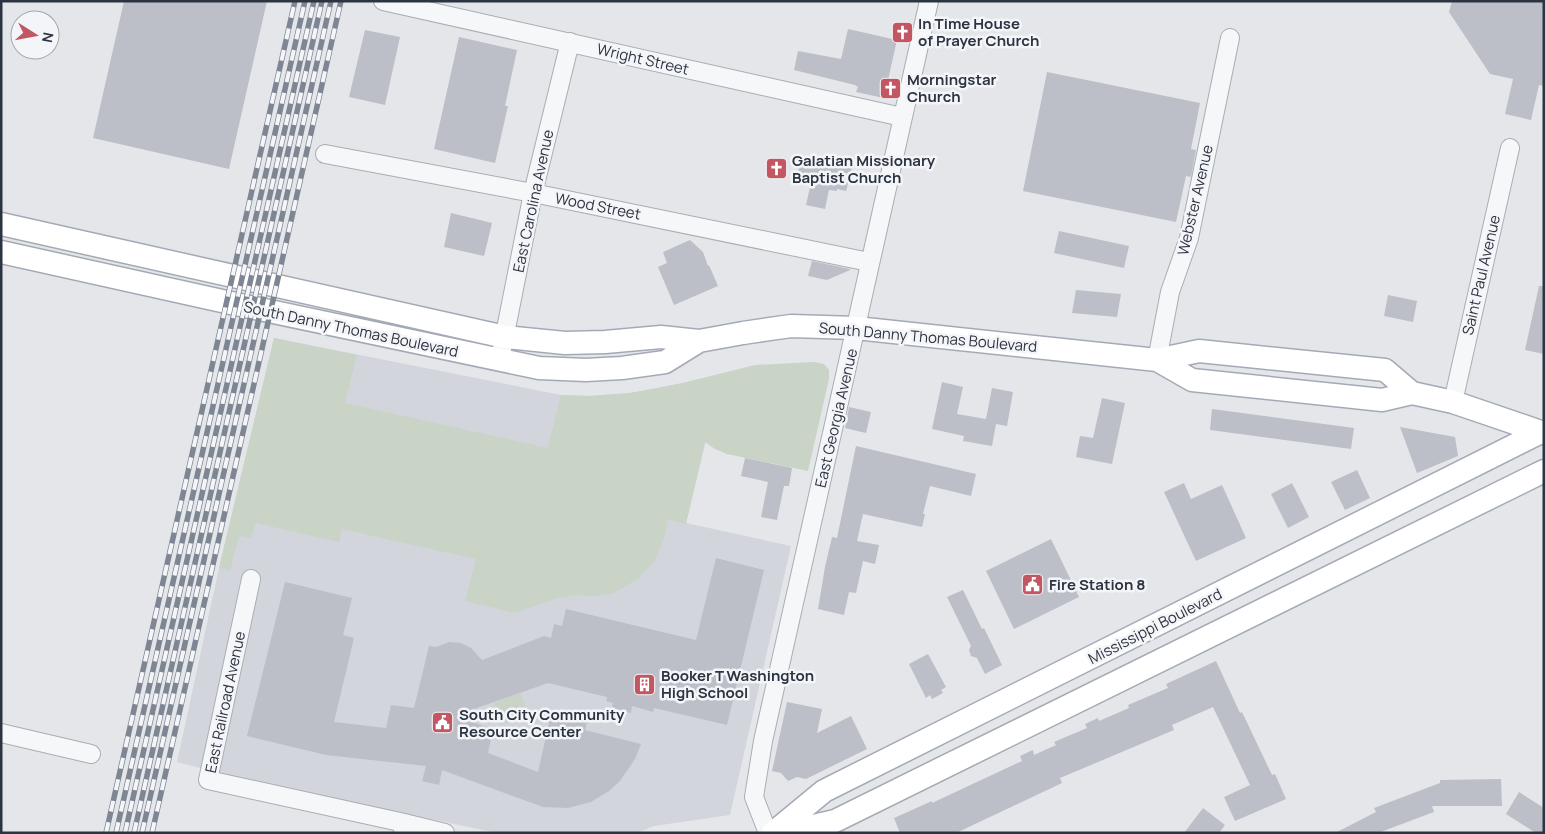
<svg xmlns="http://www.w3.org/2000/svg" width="1545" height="834" viewBox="0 0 1545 834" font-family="Manrope,sans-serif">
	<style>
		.built { fill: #d2d5dc }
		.green { fill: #c9d3c6 }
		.building { fill: #bcbfc7 }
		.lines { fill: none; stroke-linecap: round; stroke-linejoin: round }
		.minor-casing { stroke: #a9adb4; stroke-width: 20 }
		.major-casing { stroke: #a4aab5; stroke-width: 25 }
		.minor { stroke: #f6f7f9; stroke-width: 18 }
		.major { stroke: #fff; stroke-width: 22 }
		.rail-casing { stroke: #7f8693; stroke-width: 5.5 }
		.rail { stroke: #f4f5f8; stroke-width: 4; stroke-dasharray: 11; stroke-linecap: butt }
		.labels { text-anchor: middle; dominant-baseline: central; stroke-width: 5; stroke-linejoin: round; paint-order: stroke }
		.poi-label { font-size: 15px; font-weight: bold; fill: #2d3441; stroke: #f4f5f8; text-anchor: start }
		.street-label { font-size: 15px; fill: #2d3441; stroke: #f4f5f8 }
	</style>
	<rect width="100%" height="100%" fill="#e4e6ea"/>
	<path class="built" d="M274,338L561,395L590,396L630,393L656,389L722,374L686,523L791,546L730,815L654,826L636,833H497L256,782L177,762L219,568Z"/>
	<path class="green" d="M274,338L357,355L345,403L548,448L561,395L590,396L630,393L683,383L755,365L814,362L824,364L829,370V379L808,471L727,454L715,449L705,442L686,524L668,519L665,535L655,560L639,578L614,593L597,596L573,595L554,599L515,613L465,601L476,559L342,529L339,542L256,523L251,538L239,536L230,571L219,568Z
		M520,692L528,714L501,725L493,703Z"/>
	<path class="building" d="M124,1H267L229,169L93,138Z
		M1452,1H1544V86L1539,85L1531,120L1505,114L1513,79L1490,74L1449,12Z
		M848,29L897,40L884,98L856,92L858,87L855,85L794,70L798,51L841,59Z
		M365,30L400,37L385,105L349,97Z
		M459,37L517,50L505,106H508L495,163L434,149Z
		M1047,72L1200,103L1191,149L1196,150L1191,177L1186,176L1176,222L1023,191Z
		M801,157L852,168L846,191L837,189V191L829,190L825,209L806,205L811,183L796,180Z
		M451,213L492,223L484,256L444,247Z
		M1059,231L1129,246L1124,268L1054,253Z
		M690,240L703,252L708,266L709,265L718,286L674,305L658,267L667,263L663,252Z
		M812,261L850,269V270L827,280L808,276Z
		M1539,286H1544V354L1525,350Z
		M1076,290L1121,294L1117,317L1072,313Z
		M1388,295L1417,301L1413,322L1384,316Z
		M942,382L963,387L957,414L986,419L992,388L1013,392L1007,426L996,424L992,446L963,441L964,436L932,429Z
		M1102,398L1125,403L1112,464L1076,457L1080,436L1093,438Z
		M849,407L871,412L866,433L845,428Z
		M1212,409L1354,428L1351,449L1210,430Z
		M1400,427L1455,437L1458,456L1417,473Z
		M856,446L976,474L971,496L930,486L923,514H925L922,527L863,514L857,541L879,545L875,564L863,561L856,593L849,592L844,615L818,609L825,567L832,537L837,538Z
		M745,458L792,468L789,486H784L777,520L761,517L768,482L741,476Z
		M1357,470L1370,498L1345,510L1331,482Z
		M1184,483L1191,499L1222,485L1246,538L1196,561L1164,492Z
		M1292,483L1309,517L1288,528L1271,494Z
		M1051,539L1079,597L1014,629L986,571Z
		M716,558L764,570L727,725L654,708L653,712L632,706L631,713L612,708L613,703L606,701L607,697L548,683L457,715L493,730L488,753L538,772L551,714L587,722L585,730L641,744L635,759L620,781L609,791L591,802L568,808L543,807L442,770L439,785L422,781L426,766L326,755L247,736L285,582L352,598L343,635L354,638L334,722L386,728L391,705L414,708L429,646L436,647L449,642L461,643L471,648L482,660L544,636L551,638L554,624L562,626L566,609L696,640Z
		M963,590L982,629L984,628L1002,665L985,674L977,658L971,656L969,650L971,646L947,597Z
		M928,654L946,687L941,690L943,693L932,699L930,695L926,698L909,664Z
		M1216,661L1240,713L1242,712L1272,775L1275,774L1286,799L1235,821L1224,797L1250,785L1213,707L1172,725L1174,730L1060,778L1062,783L956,833H900L894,818L932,801V803L1022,761L1020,756L1033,750L1034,755L1056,745L1054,742L1087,728L1085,724L1098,718L1099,721L1129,708L1128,705L1168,688L1166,684Z
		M787,702L822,709L817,733L851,716L867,749L806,779L797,777L788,781L781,773L772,771Z
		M1501,779L1502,806H1432L1434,812L1378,833H1335L1376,812L1374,808L1440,783V780Z
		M1519,792L1544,808V833H1536L1506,814Z
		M1203,808L1225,825L1219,833H1184Z"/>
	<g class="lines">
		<defs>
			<path id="minor" d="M383,1L902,117
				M325,154L533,193L869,262
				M502,349L533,193L570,42
				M1157,360L1170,292L1189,238L1230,38
				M1453,402L1510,148
				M251,579L208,780L400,822L405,833
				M1,733L91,754
				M400,822L445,833
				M768,833L754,797L763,741L929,1"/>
			<path id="major" d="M1,224L505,337L565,343L605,342L661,337L699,341L743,333L791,326L856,328L1157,360L1199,351L1385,370L1412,393L1453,402L1544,433
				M1,252L231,303L539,368L586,370L622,368L665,362L699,341
				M1157,360L1192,380L1382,400L1412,393
				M773,833L824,791L1541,432
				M783,833L835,821L1544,471"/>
		</defs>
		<use href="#minor" class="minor-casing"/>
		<use href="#major" class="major-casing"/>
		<use href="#minor" class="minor"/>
		<use href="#major" class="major"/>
		<defs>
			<path id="rail" d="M106,833L295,1
				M116,833L305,1
				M125,833L314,1
				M134,833L322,1
				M142,833L331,1
				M152,833L341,1"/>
		</defs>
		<use href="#rail" class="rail-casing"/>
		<use href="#rail" class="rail"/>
	</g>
	<defs>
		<symbol id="church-square" viewBox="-11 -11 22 22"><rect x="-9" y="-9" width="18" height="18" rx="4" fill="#c25663" stroke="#f4f5f8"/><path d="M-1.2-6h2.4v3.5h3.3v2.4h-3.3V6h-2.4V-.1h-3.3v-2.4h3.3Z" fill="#fff"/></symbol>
		<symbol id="civic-square" viewBox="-11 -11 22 22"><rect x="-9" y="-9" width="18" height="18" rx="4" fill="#c25663" stroke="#f4f5f8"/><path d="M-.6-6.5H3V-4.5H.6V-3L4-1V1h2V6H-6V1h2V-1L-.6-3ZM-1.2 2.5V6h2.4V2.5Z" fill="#fff"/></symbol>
		<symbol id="building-square" viewBox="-11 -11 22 22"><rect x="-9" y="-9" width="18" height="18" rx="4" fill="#c25663" stroke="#f4f5f8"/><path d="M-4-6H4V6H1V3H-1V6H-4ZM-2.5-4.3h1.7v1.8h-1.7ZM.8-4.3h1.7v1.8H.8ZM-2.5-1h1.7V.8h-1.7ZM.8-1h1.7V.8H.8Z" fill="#fff"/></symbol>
	</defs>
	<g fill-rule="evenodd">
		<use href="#church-square" x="890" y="20" width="25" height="25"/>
		<use href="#church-square" x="878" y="76" width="25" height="25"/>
		<use href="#church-square" x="764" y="156" width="25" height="25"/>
		<use href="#civic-square" x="1020" y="572" width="25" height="25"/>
		<use href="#building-square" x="632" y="672" width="25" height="25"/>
		<use href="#civic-square" x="430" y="710" width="25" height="25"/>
	</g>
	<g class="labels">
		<g class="poi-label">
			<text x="918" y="23">In Time House<tspan x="918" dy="17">of Prayer Church</tspan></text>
			<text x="907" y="79">Morningstar<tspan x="907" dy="17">Church</tspan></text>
			<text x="792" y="160">Galatian Missionary<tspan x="792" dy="17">Baptist Church</tspan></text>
			<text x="1049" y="584">Fire Station 8</text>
			<text x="661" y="675">Booker T Washington<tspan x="661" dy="17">High School</tspan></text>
			<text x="459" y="714">South City Community<tspan x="459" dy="17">Resource Center</tspan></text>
		</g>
		<g class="street-label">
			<text transform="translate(643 59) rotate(13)">Wright Street</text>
			<text transform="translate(1195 200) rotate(-77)">Webster Avenue</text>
			<text transform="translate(533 201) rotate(-78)">East Carolina Avenue</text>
			<text transform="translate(598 206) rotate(11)">Wood Street</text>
			<text transform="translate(1481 275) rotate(-77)">Saint Paul Avenue</text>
			<text transform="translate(351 329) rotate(12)">South Danny Thomas Boulevard</text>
			<text transform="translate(928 337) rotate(5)">South Danny Thomas Boulevard</text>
			<text transform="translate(836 418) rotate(-77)">East Georgia Avenue</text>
			<text transform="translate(1155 626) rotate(-27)">Mississippi Boulevard</text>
			<text transform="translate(225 702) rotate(-78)">East Railroad Avenue</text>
		</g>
	</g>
	<rect width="1545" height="834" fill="none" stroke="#2d3441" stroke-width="5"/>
	<g transform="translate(35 35) rotate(101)"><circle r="24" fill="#f4f5f8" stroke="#a4a8af"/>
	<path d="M0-4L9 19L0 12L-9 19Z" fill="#c25663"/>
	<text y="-8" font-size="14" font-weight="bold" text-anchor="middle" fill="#2d3441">N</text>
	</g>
</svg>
